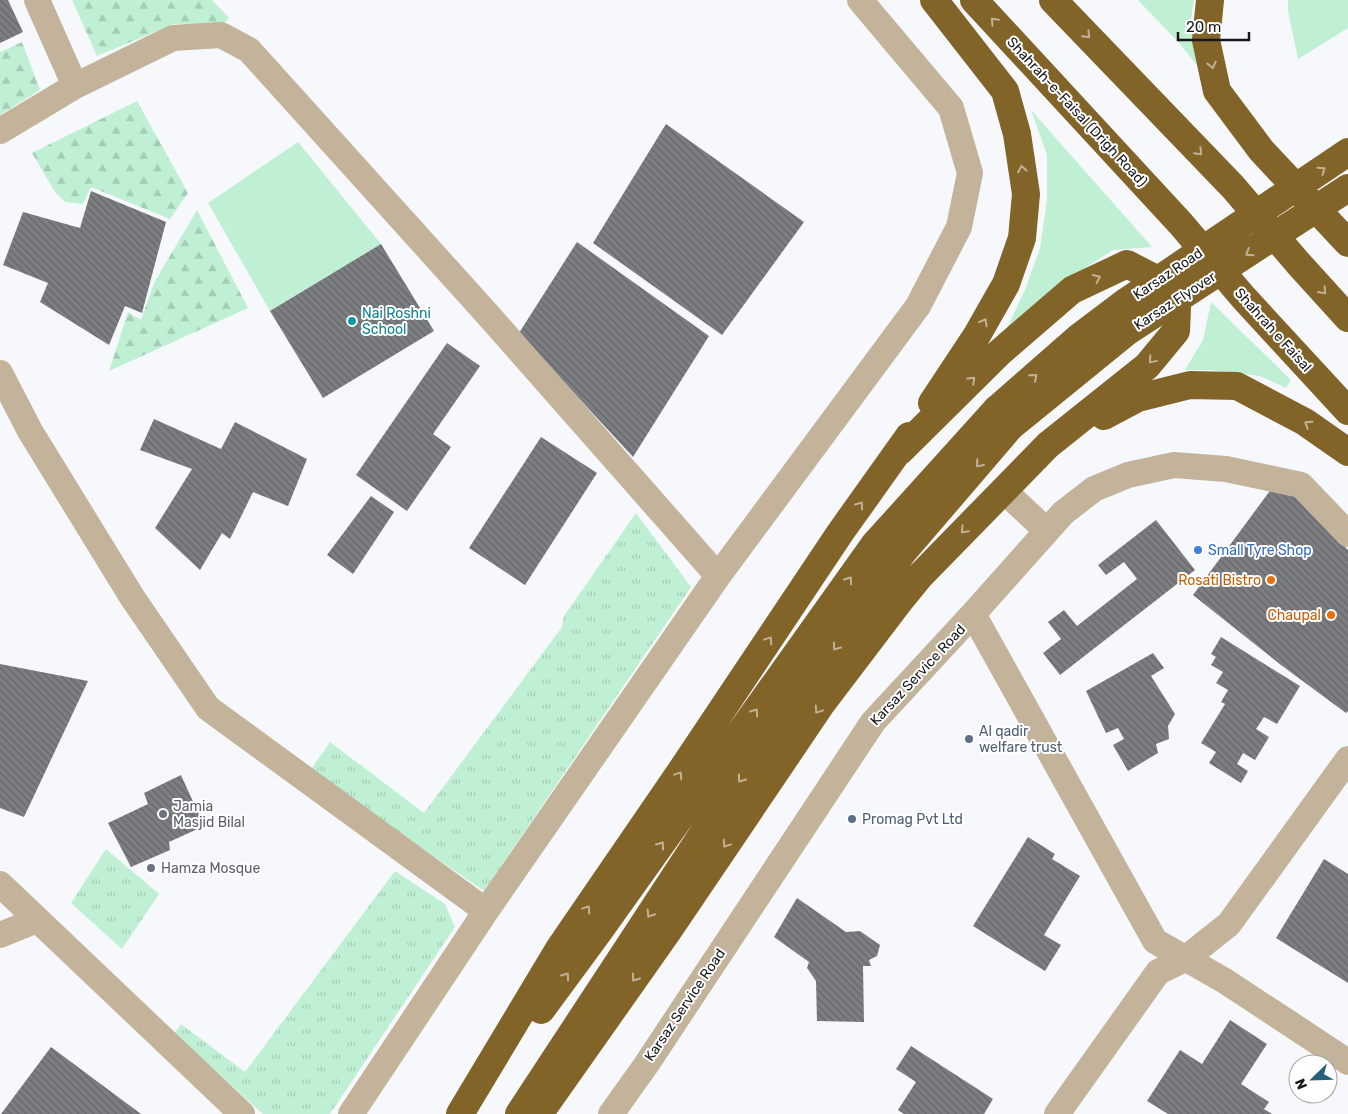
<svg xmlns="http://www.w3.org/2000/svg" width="1348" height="1114" viewBox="0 0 1348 1114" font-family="Rubik,sans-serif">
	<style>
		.grass { fill: #c0f0d4 }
		.forest { fill: url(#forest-firs) }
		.park { fill: url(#park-tufts) }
		.building { fill: url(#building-back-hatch) }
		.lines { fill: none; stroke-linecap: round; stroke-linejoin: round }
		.minor { stroke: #c2b39a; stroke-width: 26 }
		.highway { stroke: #826428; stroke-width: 28 }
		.highway-bridge { stroke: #826428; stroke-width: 28 }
		.oneway { stroke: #c0b294 }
		.culture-dot { fill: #0f9aa8; stroke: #fff; stroke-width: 2 }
		.shop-dot { fill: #3f7fe0; stroke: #fff; stroke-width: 2 }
		.food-dot { fill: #e8710a; stroke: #fff; stroke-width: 2 }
		.service-dot { fill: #5c6f8a; stroke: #fff; stroke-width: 2 }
		.worship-dot { fill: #6b7280; stroke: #fff; stroke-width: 2 }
		.labels { text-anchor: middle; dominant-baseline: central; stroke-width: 4; stroke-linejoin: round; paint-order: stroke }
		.street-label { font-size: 14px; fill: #18181a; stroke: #fff }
		.culture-label { font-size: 14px; fill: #0d838f; stroke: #fff; text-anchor: start }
		.shop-label { font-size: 14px; fill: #366cbe; stroke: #fff; text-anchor: start }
		.food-label { font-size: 14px; fill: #c56008; stroke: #fff; text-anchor: end }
		.service-label { font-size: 14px; fill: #4e5e75; stroke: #fff; text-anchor: start }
		.worship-label { font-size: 14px; fill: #5b616d; stroke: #fff; text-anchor: start }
	</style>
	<defs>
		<pattern id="forest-firs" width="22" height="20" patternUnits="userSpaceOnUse" patternTransform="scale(1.25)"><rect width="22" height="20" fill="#c0f0d4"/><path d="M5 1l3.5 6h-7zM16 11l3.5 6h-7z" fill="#a4cdb5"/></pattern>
		<pattern id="park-tufts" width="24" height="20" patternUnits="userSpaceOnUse" patternTransform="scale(1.25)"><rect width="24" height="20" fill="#c0f0d4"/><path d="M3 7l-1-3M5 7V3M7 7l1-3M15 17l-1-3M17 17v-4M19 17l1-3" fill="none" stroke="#a4cdb5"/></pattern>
		<pattern id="building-back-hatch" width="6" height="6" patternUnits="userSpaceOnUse" patternTransform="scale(1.25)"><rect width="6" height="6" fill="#7d7e82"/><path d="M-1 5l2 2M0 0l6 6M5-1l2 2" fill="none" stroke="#65666a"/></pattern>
	</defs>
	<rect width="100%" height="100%" fill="#f6f8fc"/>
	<path class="grass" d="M1138,0H1194L1190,25L1200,69L1180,44Z
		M1288,0H1348V28L1298,59L1288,11Z
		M1031,110L1152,247L1113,250L1057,286L1004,334L1025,290L1040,248L1047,200V155Z
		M298,142L381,244L270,311L208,203Z
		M1211,302L1291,380L1286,388L1260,376L1210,370H1185L1203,340Z"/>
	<path class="forest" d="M72,0H212L229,18L221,27L174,24L97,56Z
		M22,42L40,90L0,115V52Z
		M137,101L188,193L170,219L91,187L83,204L65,202L55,192L32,153Z
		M197,210L248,308L109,371L128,312L141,320L154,283Z"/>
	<path class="park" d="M636,513L691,587L484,891L310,771L330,742L424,813L562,627L564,616Z
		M106,849L159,894L122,949L71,903Z
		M395,871L445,904L455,927L330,1114H263L174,1034L181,1024L245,1072Z"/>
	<path class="building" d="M0,0H8L23,32L0,43Z
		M666,124L804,222L722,335L593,243Z
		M91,191L166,222L142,313L125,306L109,345L40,302L48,283L3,265L23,212L80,228Z
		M577,242L709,336L633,457L519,333Z
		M381,244L434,331L323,398L270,311Z
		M447,343L480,366L433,434L451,447L407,511L356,475Z
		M154,419L221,449L235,422L307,459L288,506L253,492L230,539L222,533L200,570L155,528L192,469L140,450Z
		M541,437L597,473L525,585L469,548Z
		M1272,488L1292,491L1348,550V711L1346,713L1281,665L1193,595Z
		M371,496L394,512L353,574L327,555Z
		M1156,520L1195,570L1060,675L1043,653L1061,639L1048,622L1064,610L1077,626L1137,579L1124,562L1106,575L1098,565Z
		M1221,637L1300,686L1277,724L1264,717L1256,729L1269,737L1255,760L1243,753L1237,764L1248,771L1241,783L1209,763L1216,752L1201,743L1225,704L1221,702L1228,690L1216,683L1223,672L1211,665L1216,657L1211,654Z
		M1153,653L1164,668L1151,676L1175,714L1168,726L1169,739L1156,744L1158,753L1128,771L1113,745L1124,739L1118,728L1106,733L1086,691Z
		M0,664L88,681L24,817L0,808Z
		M181,775L204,826L169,842L170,850L131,867L108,823L148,804L144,793Z
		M1028,837L1055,854L1052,859L1080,876L1044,935L1061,945L1045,971L973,926Z
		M1324,859L1348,874V983L1276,938Z
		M797,898L846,932L860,931L880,945L877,956L869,960L871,966H863L864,1022L817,1021L816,981L807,968L809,962L774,937Z
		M1230,1020L1267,1044L1241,1084L1269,1102L1264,1109L1272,1114H1168L1147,1101L1180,1050L1202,1064Z
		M911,1046L993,1099L984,1114H904L898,1110L916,1082L896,1069Z
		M51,1047L141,1114H1Z"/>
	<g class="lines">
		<path class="minor" d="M37,0L75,86
			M0,131L75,86L173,38L221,35L249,50L489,316L718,576
			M0,373L30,431L132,597L208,708L486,911
			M1003,490L1047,531
			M973,614L1155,941L1225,981L1348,1062
			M0,884L242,1114
			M0,935L37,920
			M351,1114L486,911L718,576L918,306L959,227L970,173L951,108L860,0
			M611,1114L646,1065L873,722L973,614L1063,513L1094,489L1128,475L1174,465L1226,469L1301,485L1348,534
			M1057,1114L1158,972L1185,959L1229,924L1348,759"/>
		<path class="highway" d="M974,0L1181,224L1243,297L1348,411
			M1053,0L1233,187L1298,263L1348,318
			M1210,0L1206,40L1217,91L1261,150L1348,243
			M932,403L977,335L1006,284L1022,238L1026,194L1017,134L1005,91L934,0
			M1104,416L1138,398L1190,385L1237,386L1305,422L1348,452
			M541,1010L597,934L874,545L997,409
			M460,1114L559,949L685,765L840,533L909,436
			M519,1114L710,823L903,552L1010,427
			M539,1114L668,931L822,703L898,603L920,576L1048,445L1147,366L1176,331L1177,308L1158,280L1127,264L1072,290L999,353L900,451"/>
		<path class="highway-bridge" d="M997,409L1078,338L1127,301L1348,152
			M1010,427L1128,331L1348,188"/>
	</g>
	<defs><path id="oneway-chevron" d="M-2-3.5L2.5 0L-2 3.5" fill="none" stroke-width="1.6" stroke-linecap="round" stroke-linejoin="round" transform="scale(1.25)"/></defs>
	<g class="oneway">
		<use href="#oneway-chevron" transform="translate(994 21) rotate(-133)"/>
		<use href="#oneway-chevron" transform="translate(1087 35) rotate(46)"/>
		<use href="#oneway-chevron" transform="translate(1212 65) rotate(77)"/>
		<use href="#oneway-chevron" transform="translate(1199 152) rotate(46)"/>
		<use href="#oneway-chevron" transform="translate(1022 169) rotate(-99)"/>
		<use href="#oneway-chevron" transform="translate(1322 170) rotate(-35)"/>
		<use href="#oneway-chevron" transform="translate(1249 253) rotate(147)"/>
		<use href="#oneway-chevron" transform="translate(1097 278) rotate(-25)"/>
		<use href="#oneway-chevron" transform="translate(1323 291) rotate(48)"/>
		<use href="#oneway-chevron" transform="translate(984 322) rotate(-61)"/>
		<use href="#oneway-chevron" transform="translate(1152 360) rotate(130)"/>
		<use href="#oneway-chevron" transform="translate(1034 377) rotate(-41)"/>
		<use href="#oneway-chevron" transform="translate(972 380) rotate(-44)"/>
		<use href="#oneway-chevron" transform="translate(1308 424) rotate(-147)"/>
		<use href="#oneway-chevron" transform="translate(979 464) rotate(131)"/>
		<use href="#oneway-chevron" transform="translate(860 505) rotate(-54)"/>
		<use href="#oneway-chevron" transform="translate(964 530) rotate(134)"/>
		<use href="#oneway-chevron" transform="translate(849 580) rotate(-55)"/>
		<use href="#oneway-chevron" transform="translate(769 640) rotate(-56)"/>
		<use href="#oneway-chevron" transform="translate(836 647) rotate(126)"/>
		<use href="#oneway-chevron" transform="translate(818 710) rotate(124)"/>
		<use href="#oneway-chevron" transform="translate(755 712) rotate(-54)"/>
		<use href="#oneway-chevron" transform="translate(679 775) rotate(-56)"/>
		<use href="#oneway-chevron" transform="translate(741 779) rotate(126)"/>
		<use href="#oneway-chevron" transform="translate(726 844) rotate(124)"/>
		<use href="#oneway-chevron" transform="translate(661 845) rotate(-54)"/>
		<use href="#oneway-chevron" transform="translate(587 909) rotate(-56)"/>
		<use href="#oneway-chevron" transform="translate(650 914) rotate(123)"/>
		<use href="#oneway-chevron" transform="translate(566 976) rotate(-54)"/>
		<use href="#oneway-chevron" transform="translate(635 978) rotate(125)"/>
	</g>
	<circle class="culture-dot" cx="352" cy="321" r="5"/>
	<circle class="shop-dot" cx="1198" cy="550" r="5"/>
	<g class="food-dot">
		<circle cx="1271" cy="580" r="5"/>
		<circle cx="1331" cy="615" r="5"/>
	</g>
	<g class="service-dot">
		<circle cx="969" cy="739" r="5"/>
		<circle cx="852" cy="819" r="5"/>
	</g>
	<g class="worship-dot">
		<circle cx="163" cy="814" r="5"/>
		<circle cx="151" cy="868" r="5"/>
	</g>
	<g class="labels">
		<g class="street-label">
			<text transform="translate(1077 112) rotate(47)">Shahrah-e-Faisal (Drigh Road)</text>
			<text transform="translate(1168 274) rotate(-34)">Karsaz Road</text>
			<text transform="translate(1175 301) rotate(-33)">Karsaz Flyover</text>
			<text transform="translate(1273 330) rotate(48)">Shahrah e Faisal</text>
			<text transform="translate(918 675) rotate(-47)">Karsaz Service Road</text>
			<text transform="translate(685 1005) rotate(-56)">Karsaz Service Road</text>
		</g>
		<g class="culture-label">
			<text x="362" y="313">Nai Roshni<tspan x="362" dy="16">School</tspan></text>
		</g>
		<g class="shop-label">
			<text x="1208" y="550">Small Tyre Shop</text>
		</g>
		<g class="food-label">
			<text x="1261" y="580">Rosati Bistro</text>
			<text x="1321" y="615">Chaupal</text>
		</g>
		<g class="service-label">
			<text x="979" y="731">Al qadir<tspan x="979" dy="16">welfare trust</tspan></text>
			<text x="862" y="819">Promag Pvt Ltd</text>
		</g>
		<g class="worship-label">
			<text x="173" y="806">Jamia<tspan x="173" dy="16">Masjid Bilal</tspan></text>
			<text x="161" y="868">Hamza Mosque</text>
		</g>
	</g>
	<g transform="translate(1313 1079) rotate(247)"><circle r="24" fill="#ffffff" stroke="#a3a3a3"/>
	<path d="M0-4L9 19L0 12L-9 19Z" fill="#266179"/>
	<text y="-8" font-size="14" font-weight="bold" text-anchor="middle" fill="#18181a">N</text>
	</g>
	<path d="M1178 32v8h71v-8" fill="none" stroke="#18181a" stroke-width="2.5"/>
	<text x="1186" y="32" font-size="15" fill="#18181a" stroke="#ffffff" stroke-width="4" paint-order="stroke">20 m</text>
</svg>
